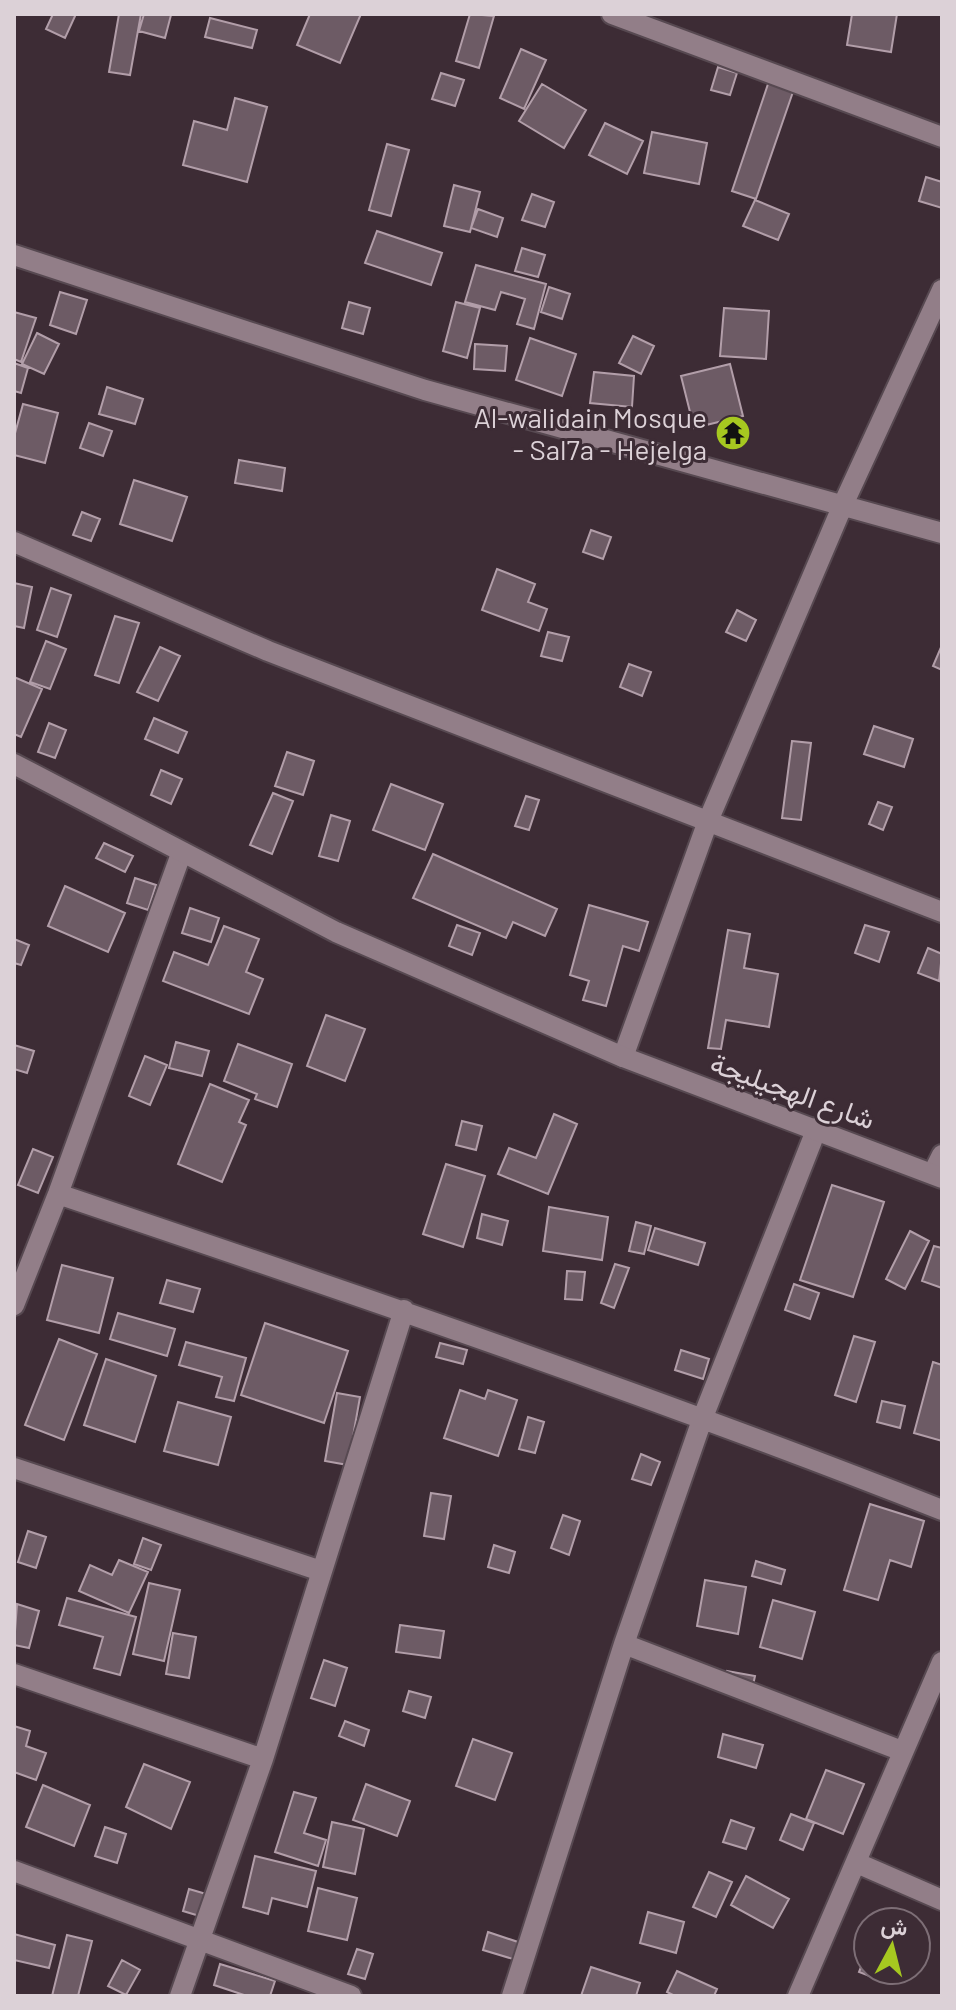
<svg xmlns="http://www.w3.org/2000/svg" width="956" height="2010" viewBox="0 0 956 2010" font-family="Barlow,Vazirmatn,sans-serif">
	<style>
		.building { fill: #6d5b65; stroke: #b29ea9; stroke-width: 2 }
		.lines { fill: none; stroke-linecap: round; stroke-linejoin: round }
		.street-casing { stroke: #574951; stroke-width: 24 }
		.secondary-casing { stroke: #574951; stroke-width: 24 }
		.street { stroke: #927e88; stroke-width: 20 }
		.secondary { stroke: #927e88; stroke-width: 20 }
		.labels { text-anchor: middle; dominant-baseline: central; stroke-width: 6; stroke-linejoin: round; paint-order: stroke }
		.poi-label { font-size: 28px; fill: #dcd1d7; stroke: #3d2c35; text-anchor: end }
		.street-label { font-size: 28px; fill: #dcd1d7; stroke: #3d2c35 }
	</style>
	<rect width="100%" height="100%" fill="#3d2c35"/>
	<path class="building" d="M53,14H76L65,38L46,29Z
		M119,14H141L130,75L109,72Z
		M144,14L171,15L165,38L139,31Z
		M310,14H361L340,63L297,45Z
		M470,14L494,16L479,68L456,61Z
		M852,14H897L891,52L847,45Z
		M210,18L257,30L252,48L205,37Z
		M521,49L546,60L524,109L500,98Z
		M718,67L737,73L730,95L711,90Z
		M441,73L464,80L455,106L432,99Z
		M769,81L794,89L756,199L732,191Z
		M542,84L586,110L564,148L519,121Z
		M235,98L267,107L247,182L183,165L194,121L227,130Z
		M605,123L643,141L627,174L589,155Z
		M652,132L707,143L699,184L644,173Z
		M387,144L409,150L391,216L369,210Z
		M926,177L942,182V208L919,201Z
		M454,185L480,192L470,232L444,226Z
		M532,194L554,202L545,227L522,220Z
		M755,200L789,214L778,240L743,226Z
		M478,209L503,218L497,237L471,228Z
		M377,231L442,253L431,285L365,263Z
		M522,248L545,255L538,277L515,271Z
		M476,265L546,284L534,329L517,324L525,299L501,292L495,310L465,302Z
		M549,287L570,294L562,319L541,312Z
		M60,292L87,300L76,334L50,325Z
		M349,302L370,308L363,334L342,328Z
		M456,302L480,308L467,358L443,351Z
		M724,308L769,311L766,359L720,356Z
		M14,312L36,318L21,362L14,359Z
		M37,333L59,344L44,374L22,364Z
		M633,336L654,346L641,374L619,363Z
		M530,338L576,354L562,396L516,380Z
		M475,344L507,346L505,371L474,369Z
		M14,363L28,368L21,393L14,391Z
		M730,364L743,416L694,428L681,376Z
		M594,372L634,376L632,407L590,403Z
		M107,387L143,399L135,424L99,414Z
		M23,404L58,413L45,463L14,455V437Z
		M89,423L112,431L103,456L80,448Z
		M239,460L285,468L282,491L235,483Z
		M134,480L187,497L172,541L120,524Z
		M82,512L100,519L91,541L73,535Z
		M591,530L611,537L603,559L583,552Z
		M497,569L535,584L528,602L547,609L539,631L482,610Z
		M14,583L32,587L24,628L14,626Z
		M51,588L71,595L57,637L37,630Z
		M737,610L756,620L746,641L726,632Z
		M115,616L139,623L119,683L95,675Z
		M548,632L569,637L562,661L541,656Z
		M46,641L66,649L50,689L30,682Z
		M942,645V670L933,666Z
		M160,647L180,656L158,701L137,692Z
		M629,664L651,672L642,696L620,687Z
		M14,677L42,689L21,737L14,734Z
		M154,718L187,732L178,753L145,739Z
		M49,723L66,730L55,758L38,752Z
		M874,726L913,739L904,767L864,754Z
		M792,741L811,743L801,820L782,818Z
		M287,752L314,761L303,795L275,786Z
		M161,770L182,779L171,804L151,795Z
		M391,784L443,804L425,850L373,830Z
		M273,793L293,801L272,854L250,845Z
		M526,796L539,800L529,830L515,826Z
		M878,802L892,807L883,830L869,824Z
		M331,815L350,821L338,861L319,856Z
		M104,843L133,856L125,872L96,858Z
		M433,854L557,909L545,936L513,922L506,938L413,898Z
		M135,878L156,885L148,910L127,903Z
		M65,886L125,913L108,952L48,926Z
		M589,905L648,922L639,951L623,946L606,1006L583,1000L589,981L570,975Z
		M190,908L219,918L211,942L182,933Z
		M457,925L480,933L472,955L449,946Z
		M865,925L889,932L879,962L855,953Z
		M224,926L259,939L246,972L263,979L249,1014L163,981L174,952L208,965Z
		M728,930L750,934L744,968L778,974L769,1027L726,1020L721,1049L708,1048Z
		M14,939L29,945L21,965L14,963Z
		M928,948L942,954L939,981L918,973Z
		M326,1015L365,1029L345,1081L307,1066Z
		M176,1042L209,1051L202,1076L169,1068Z
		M238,1044L292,1064L277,1107L255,1099L257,1094L224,1081Z
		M14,1045L34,1051L27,1073L14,1069Z
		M145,1056L167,1065L150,1105L129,1096Z
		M210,1084L249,1100L239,1122L246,1125L222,1182L178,1164Z
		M554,1114L577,1124L548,1194L498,1174L509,1148L536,1158Z
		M462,1121L482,1126L476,1150L456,1145Z
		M33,1149L53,1157L38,1193L18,1185Z
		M446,1164L485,1176L463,1247L423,1234Z
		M832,1185L884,1202L853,1297L800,1280Z
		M549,1207L608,1217L602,1260L543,1251Z
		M482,1214L508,1221L502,1245L477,1238Z
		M636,1222L651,1226L644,1254L629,1251Z
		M655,1228L705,1243L698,1265L648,1250Z
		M910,1231L929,1241L905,1289L886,1279Z
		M934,1246L942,1248V1288L922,1281Z
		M615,1264L629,1268L614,1308L601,1303Z
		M62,1265L113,1278L99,1333L47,1320Z
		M567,1271L585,1272L582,1300L565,1299Z
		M167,1280L200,1289L193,1312L160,1303Z
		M794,1284L819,1293L810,1319L785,1310Z
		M118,1313L175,1329L167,1356L110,1339Z
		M265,1323L348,1351L324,1423L241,1395Z
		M854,1336L875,1342L856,1402L835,1395Z
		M59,1339L97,1354L64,1440L25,1425Z
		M186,1342L246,1358L234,1401L216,1397L222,1377L179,1365Z
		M440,1343L467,1350L463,1364L436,1357Z
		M681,1350L709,1359L703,1379L675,1370Z
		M106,1359L156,1376L135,1442L84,1425Z
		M933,1362L942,1365V1441L914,1433Z
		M460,1390L485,1399L488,1390L517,1400L498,1456L444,1438Z
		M337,1393L360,1397L348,1465L325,1461Z
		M882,1401L905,1406L900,1428L877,1422Z
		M178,1402L231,1417L218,1465L164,1451Z
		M528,1417L544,1422L535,1453L519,1449Z
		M641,1454L660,1462L651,1485L632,1479Z
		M431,1493L451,1496L444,1539L424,1536Z
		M870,1504L924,1521L911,1567L890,1560L878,1600L844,1590Z
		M563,1515L580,1521L569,1555L551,1548Z
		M28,1531L46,1537L36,1568L18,1562Z
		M143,1538L161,1545L151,1570L134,1564Z
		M494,1545L515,1552L509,1573L488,1567Z
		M119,1560L148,1572L129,1613L79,1591L90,1565L112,1575Z
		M756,1561L785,1570L781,1584L752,1576Z
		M705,1580L746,1587L738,1634L697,1626Z
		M149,1583L180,1590L164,1661L133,1654Z
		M67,1598L136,1617L120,1675L94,1668L103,1637L59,1625Z
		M773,1600L815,1612L802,1659L760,1647Z
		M17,1604L39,1611L29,1648L14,1645Z
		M400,1625L444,1631L440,1658L396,1652Z
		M173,1633L196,1637L189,1678L166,1674Z
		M324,1660L347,1668L335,1706L311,1698Z
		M727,1671L755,1676L752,1690L724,1686Z
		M409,1691L431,1697L425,1718L403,1711Z
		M345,1721L369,1730L364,1746L339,1736Z
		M14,1726L30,1731L26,1746L46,1753L36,1780L14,1772Z
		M723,1734L763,1745L756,1768L718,1757Z
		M473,1739L512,1753L495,1800L456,1786Z
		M144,1764L190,1782L171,1829L126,1807Z
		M826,1770L864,1784L843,1834L806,1819Z
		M366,1784L410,1801L397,1836L353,1820Z
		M43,1785L90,1805L74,1846L26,1827Z
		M294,1792L316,1798L304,1833L326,1840L318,1866L275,1852Z
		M791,1814L814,1823L803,1850L780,1840Z
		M731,1820L754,1828L746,1849L723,1842Z
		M332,1822L364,1829L355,1874L323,1867Z
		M105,1827L126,1834L117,1863L95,1856Z
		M255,1856L316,1871L307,1907L272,1898L268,1914L243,1907Z
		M709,1872L732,1882L716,1917L693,1907Z
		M746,1876L789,1899L773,1928L731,1905Z
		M318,1888L357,1898L347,1940L308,1931Z
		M189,1889L213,1896L206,1918L183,1911Z
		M648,1912L684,1922L676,1953L640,1943Z
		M488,1932L518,1942L513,1959L483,1950Z
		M14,1934L55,1945L49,1968L14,1960Z
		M67,1935L92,1941L78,1996H52Z
		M357,1949L373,1954L365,1979L348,1974Z
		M868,1950V1970H884L880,1980L859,1972Z
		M122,1960L140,1970L126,1995L108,1986Z
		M220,1964L275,1981L270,1996H247L214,1985Z
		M591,1967L640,1983L636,1996H581Z
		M677,1971L717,1989L714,1996H675L667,1992Z"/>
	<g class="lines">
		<defs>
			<path id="street" d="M612,14L942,137
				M14,255L425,390L942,533
				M14,542L268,651L942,912
				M623,1057L708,821L842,507L942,290
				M933,1173L942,1155
				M58,1194C355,1294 650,1395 942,1510
				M14,1305L58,1194L181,854
				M14,1468L321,1571
				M624,1644L902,1751
				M14,1674L263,1759
				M857,1863L942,1900
				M14,1871L351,1996
				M180,1996L263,1759L404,1310
				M512,1996L624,1644L703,1417L817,1128
				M798,1996L942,1662"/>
			<path id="secondary" d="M14,764L336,932L623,1057L942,1178"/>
		</defs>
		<use href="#street" class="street-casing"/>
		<use href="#secondary" class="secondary-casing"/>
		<use href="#street" class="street"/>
		<use href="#secondary" class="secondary"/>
	</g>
	<defs>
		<symbol id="temple-disc" viewBox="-11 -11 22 22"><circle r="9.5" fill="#a6c820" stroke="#3d2c35"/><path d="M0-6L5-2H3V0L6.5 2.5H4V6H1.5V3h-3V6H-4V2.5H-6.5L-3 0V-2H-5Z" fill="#111"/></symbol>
	</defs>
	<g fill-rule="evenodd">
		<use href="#temple-disc" x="713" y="413" width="40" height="40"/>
	</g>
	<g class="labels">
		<g class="poi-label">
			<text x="707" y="417">Al-walidain Mosque<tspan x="707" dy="32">- Sal7a - Hejelga</tspan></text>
		</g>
		<g class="street-label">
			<text transform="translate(793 1090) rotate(20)">شارع الهجيليجة</text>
		</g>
	</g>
	<rect width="956" height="2010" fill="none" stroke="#dcd1d7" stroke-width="32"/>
	<g transform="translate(892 1946) rotate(7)"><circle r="38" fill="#3d2c35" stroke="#7d6e76" stroke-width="2"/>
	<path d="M0-6L14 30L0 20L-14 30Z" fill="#a6c820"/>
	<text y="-12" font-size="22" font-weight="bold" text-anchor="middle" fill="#dcd1d7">ش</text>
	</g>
</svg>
